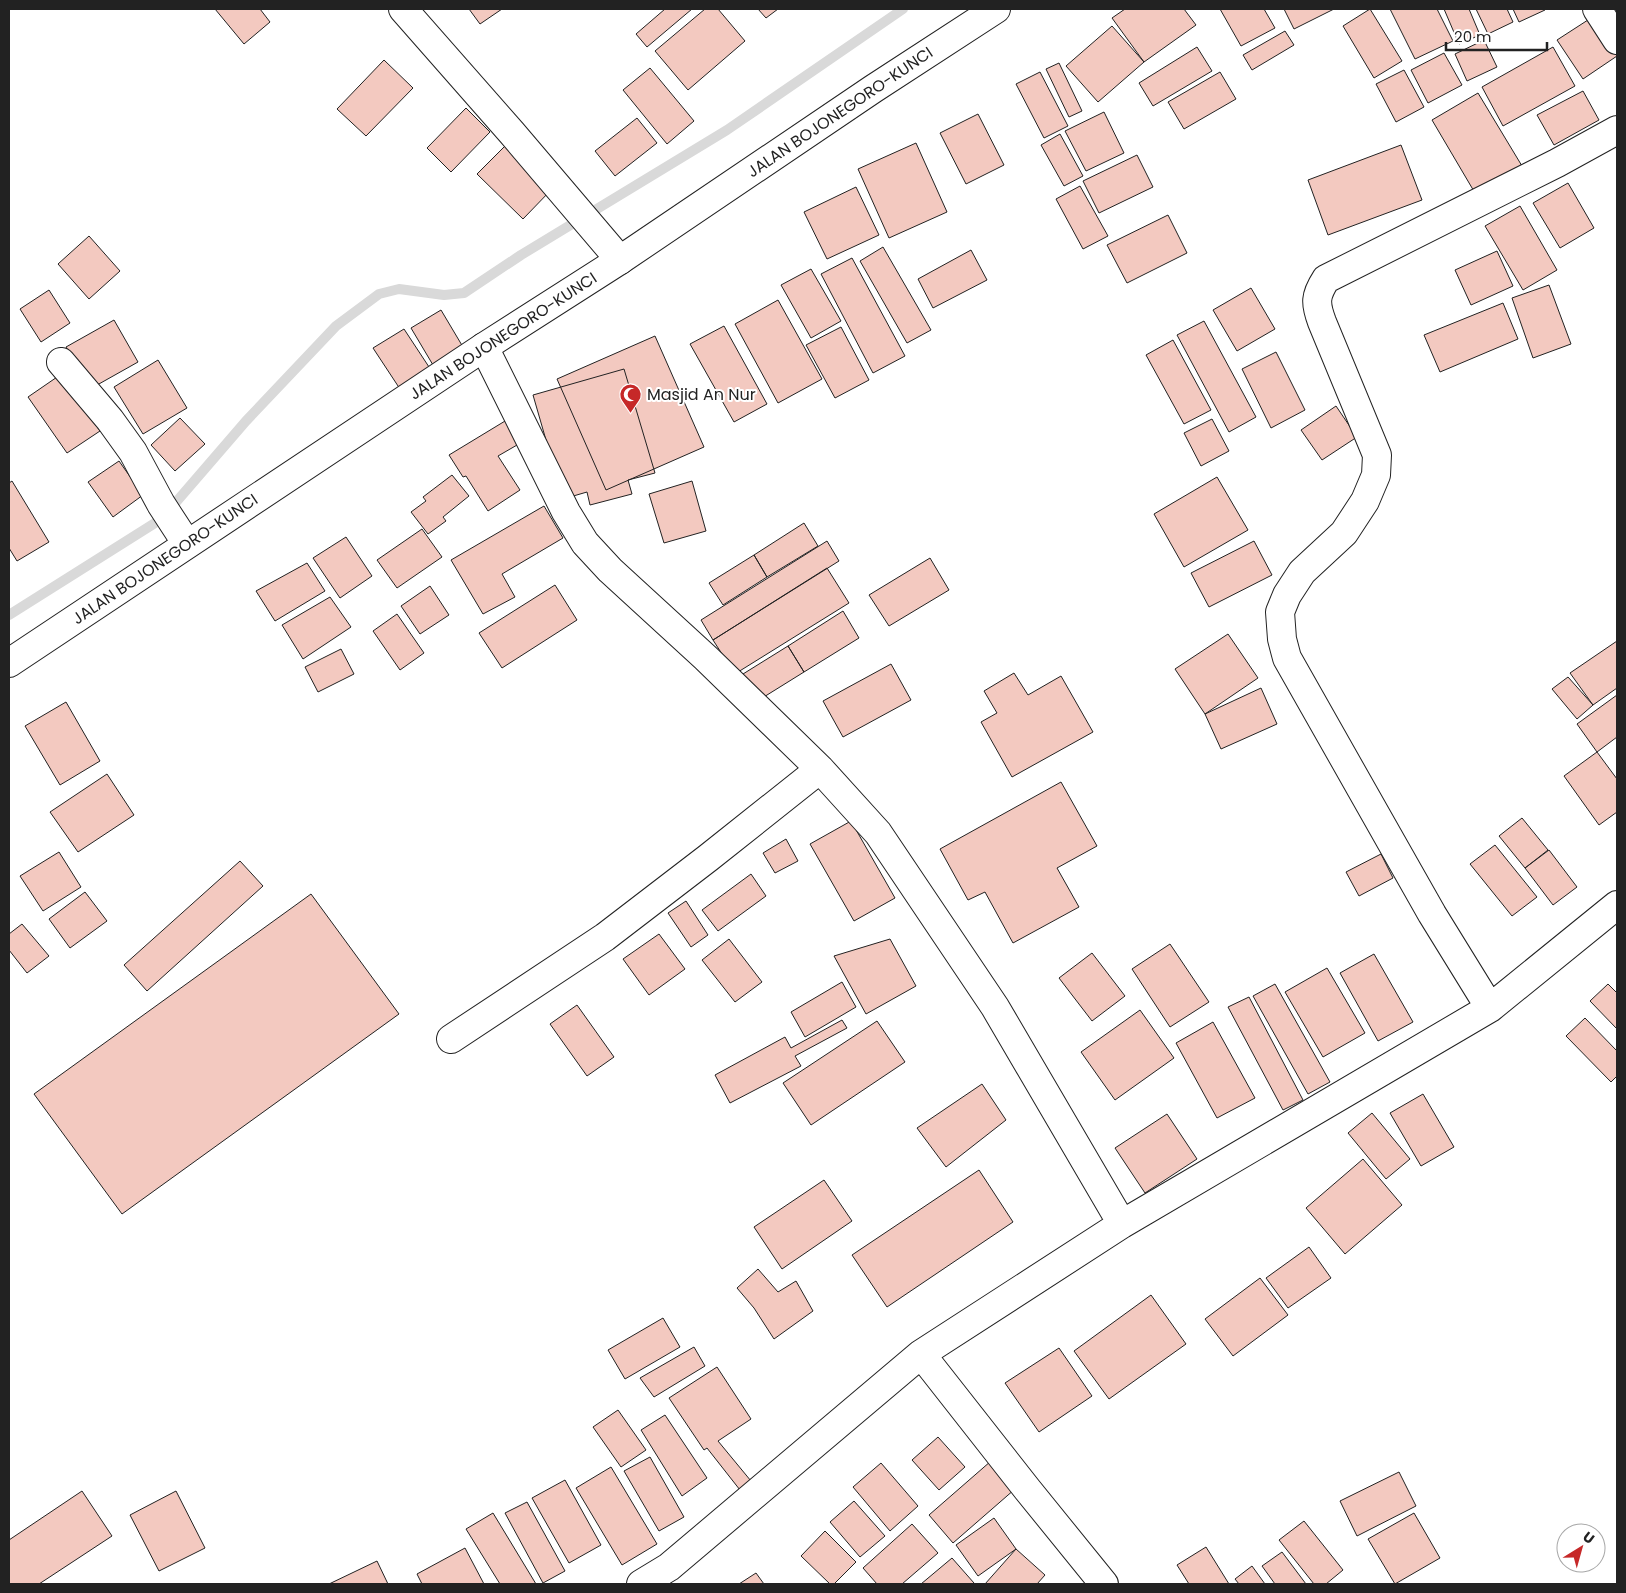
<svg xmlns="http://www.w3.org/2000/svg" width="1626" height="1593" viewBox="0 0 1626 1593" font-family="Poppins,sans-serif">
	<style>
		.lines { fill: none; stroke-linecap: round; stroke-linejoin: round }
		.stream { stroke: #d9d9d9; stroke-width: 10 }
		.building { fill: #f3c9c0; stroke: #222 }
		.minor-casing { stroke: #222; stroke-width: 30 }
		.secondary-casing { stroke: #222; stroke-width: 30 }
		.minor { stroke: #fff; stroke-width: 28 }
		.secondary { stroke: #fff; stroke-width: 28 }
		.labels { text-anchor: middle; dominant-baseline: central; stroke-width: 4; stroke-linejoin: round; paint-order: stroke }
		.street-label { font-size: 16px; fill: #222; stroke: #fff }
		.poi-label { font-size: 16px; fill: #222; stroke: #fff; text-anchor: start }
	</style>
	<rect width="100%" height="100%" fill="#fff"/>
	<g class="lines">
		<path class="stream" d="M9,615L155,523L177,501L246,421L336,326L379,294L399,289L444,295L464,293L521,255L727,130L903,9"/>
	</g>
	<path class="building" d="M215,9H260L270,22L244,44Z
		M469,9H502L480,24Z
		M665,9H692L647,47L636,34Z
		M705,9H718L745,41L688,90L655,51Z
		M758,9H778L766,18Z
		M1125,9H1184L1196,25L1144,62L1112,18Z
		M1220,9H1264L1275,28L1241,46Z
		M1284,9H1334L1294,29Z
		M1370,9L1402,61L1374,78L1343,26Z
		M1390,9H1437L1453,41L1415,59Z
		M1444,9H1469L1480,35L1459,44Z
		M1476,9H1507L1513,22L1488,34Z
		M1513,9H1544L1545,10L1519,22Z
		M1591,18L1617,56L1583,79L1557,40Z
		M1112,26L1144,62L1098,102L1066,66Z
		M1285,31L1294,45L1252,70L1243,55Z
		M1484,40L1497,67L1467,81L1455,54Z
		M1197,47L1212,71L1153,106L1139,83Z
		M1553,47L1575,86L1503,126L1482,87Z
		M1444,53L1462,85L1428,103L1411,70Z
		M384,60L413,88L366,136L337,109Z
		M1059,63L1082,111L1069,117L1046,69Z
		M650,68L694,121L667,144L623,90Z
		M1404,70L1424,107L1396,122L1376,84Z
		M1040,72L1068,126L1044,138L1016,84Z
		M1220,72L1236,99L1184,129L1168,102Z
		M1583,91L1599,120L1554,145L1537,115Z
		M1478,93L1522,166L1475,193L1432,120Z
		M466,108L490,132L451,172L427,148Z
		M1104,112L1124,153L1086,171L1065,131Z
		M978,114L1004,165L966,184L940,133Z
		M637,118L657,143L615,176L595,151Z
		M1060,134L1083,176L1064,186L1041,145Z
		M916,143L947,212L889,238L858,169Z
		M507,144L552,189L523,219L477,174Z
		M1401,145L1422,200L1328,235L1308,180Z
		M1137,155L1153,187L1099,213L1083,181Z
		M1568,183L1594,228L1560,248L1533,203Z
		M1080,186L1108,236L1083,249L1056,199Z
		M856,187L879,235L827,259L804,212Z
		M1520,206L1557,270L1523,290L1485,226Z
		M1168,215L1187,253L1127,283L1107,245Z
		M89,236L120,271L89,299L58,264Z
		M883,247L931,330L907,343L860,261Z
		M971,250L987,280L933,308L918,279Z
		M1497,251L1513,286L1471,305L1455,270Z
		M852,258L905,356L873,373L821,274Z
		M811,269L841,321L811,338L781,285Z
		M1549,285L1571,344L1533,358L1512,298Z
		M1251,288L1275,329L1237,351L1213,310Z
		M49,290L70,323L41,342L20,309Z
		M778,300L822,379L778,403L735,324Z
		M1503,303L1518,339L1440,372L1424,335Z
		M441,310L463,347L433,365L411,328Z
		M114,320L138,362L90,389L66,347Z
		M1204,321L1256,417L1229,432L1177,335Z
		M724,326L767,404L734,422L690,344Z
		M841,327L869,380L835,398L806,345Z
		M404,329L431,370L400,389L373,348Z
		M655,336L704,447L606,490L557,379Z
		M1173,340L1211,410L1184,424L1146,355Z
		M1276,352L1305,410L1271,428L1242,369Z
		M158,360L187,408L143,434L114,387Z
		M624,369L655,473L628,480L632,494L590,505L587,492L563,499L533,395Z
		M60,375L100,431L67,453L28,397Z
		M1336,406L1357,437L1322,460L1301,430Z
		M180,418L205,444L175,471L151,445Z
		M510,418L524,441L498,456L520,490L488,511L466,476L463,477L449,455Z
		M1212,419L1229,451L1201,466L1184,433Z
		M119,461L143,495L113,517L88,482Z
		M452,475L469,496L443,517L446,521L428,534L411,512L426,501L423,497Z
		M1217,477L1248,530L1184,567L1154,514Z
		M12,481L49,542L17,561L9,548V483Z
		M692,481L706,531L664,543L649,494Z
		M544,506L563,538L502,574L515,597L483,614L451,560Z
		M804,523L818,546L767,577L754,555Z
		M422,529L442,557L397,588L377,560Z
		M346,537L372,576L340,598L313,558Z
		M827,541L839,561L713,640L701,620Z
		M1254,541L1272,575L1209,607L1191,573Z
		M754,555L767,577L723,605L709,583Z
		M930,558L949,590L889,626L869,595Z
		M307,563L325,591L275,621L256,591Z
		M827,568L849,603L730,677L717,658L722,654L713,640Z
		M555,585L577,620L502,668L479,633Z
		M430,586L449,615L420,634L401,606Z
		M330,597L351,627L303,659L282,625Z
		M843,611L859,638L804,672L788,646Z
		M397,614L424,653L400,670L373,631Z
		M1228,634L1258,678L1205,714L1175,669Z
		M1617,641V688L1593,705L1570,673Z
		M788,646L804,672L759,700L743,674Z
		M341,649L354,674L318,692L305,667Z
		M891,664L911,700L843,737L823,701Z
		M1014,673L1028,695L1061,676L1093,732L1012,777L981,722L997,713L984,691Z
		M1568,677L1593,705L1577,719L1552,689Z
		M1261,688L1277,724L1221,749L1205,714Z
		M1617,695V737L1597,752L1577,724Z
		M66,702L100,761L60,785L25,726Z
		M1597,752L1617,779V812L1599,825L1564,776Z
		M107,774L134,815L78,852L50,812Z
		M1061,782L1097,846L1057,868L1079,907L1013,943L985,892L968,900L940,849Z
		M1522,818L1548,850L1525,868L1499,836Z
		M851,821L895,898L854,921L810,844Z
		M786,839L798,861L775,873L763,853Z
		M1495,845L1537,897L1512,916L1470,864Z
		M1549,850L1577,887L1553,905L1525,868Z
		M59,852L81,887L43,911L20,876Z
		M1381,854L1393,878L1359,896L1346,872Z
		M240,861L263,886L147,991L124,965Z
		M751,874L766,896L718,931L702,910Z
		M85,892L107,921L70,948L49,919Z
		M311,894L399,1014L122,1214L34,1094Z
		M686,901L708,935L691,947L668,913Z
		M22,924L49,956L27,973L9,950V934Z
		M659,934L685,969L649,995L623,959Z
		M729,939L762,982L735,1002L702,960Z
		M890,939L916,986L866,1014L834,956Z
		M1170,944L1209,1002L1170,1027L1132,969Z
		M1092,953L1125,996L1092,1021L1059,978Z
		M1374,954L1413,1022L1378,1041L1340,973Z
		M1327,968L1365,1033L1323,1057L1285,992Z
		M842,982L856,1007L805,1037L791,1012Z
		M1275,984L1330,1082L1308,1094L1253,996Z
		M1608,984L1617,993V1029L1590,1001Z
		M1249,997L1303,1100L1283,1110L1228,1007Z
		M577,1005L614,1057L587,1076L550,1024Z
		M1140,1010L1174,1058L1115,1100L1081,1052Z
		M1585,1018L1617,1051V1076L1611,1082L1566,1036Z
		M842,1020L847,1028L795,1056L801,1066L730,1103L715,1075L785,1037L791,1048Z
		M877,1021L905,1062L811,1125L783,1083Z
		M1213,1022L1255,1098L1217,1118L1176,1043Z
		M982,1084L1006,1120L946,1167L917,1128Z
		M1423,1094L1454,1147L1421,1166L1390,1113Z
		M1372,1113L1410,1159L1386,1179L1348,1133Z
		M1167,1114L1197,1159L1145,1193L1115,1148Z
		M1363,1159L1402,1205L1345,1254L1306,1208Z
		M979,1170L1013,1222L887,1307L852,1255Z
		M824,1180L852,1221L782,1269L754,1227Z
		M1309,1247L1331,1278L1288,1308L1266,1278Z
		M758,1269L778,1292L796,1281L813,1311L774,1339L754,1308L737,1288Z
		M1260,1278L1288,1315L1233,1356L1205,1319Z
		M1151,1295L1186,1344L1109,1399L1074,1351Z
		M663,1318L680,1347L625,1379L608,1350Z
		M694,1347L705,1366L654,1397L640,1378Z
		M1059,1348L1092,1396L1039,1432L1005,1383Z
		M717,1367L751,1419L718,1441L751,1481L740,1490L707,1448L704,1450L669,1398Z
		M618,1410L646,1450L621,1467L593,1427Z
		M665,1415L707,1478L682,1496L641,1430Z
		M938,1437L965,1467L939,1490L912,1460Z
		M650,1457L684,1517L659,1531L624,1471Z
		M991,1461L1015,1489L953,1543L929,1515Z
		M881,1463L918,1506L890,1531L853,1487Z
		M611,1467L657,1544L622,1565L576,1488Z
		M1399,1472L1416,1506L1357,1536L1340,1501Z
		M565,1480L601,1545L569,1563L532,1498Z
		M82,1491L112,1536L39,1584H9V1540Z
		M176,1491L205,1548L159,1571L130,1515Z
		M854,1501L885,1536L860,1557L830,1522Z
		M527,1502L565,1571L543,1583L505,1513Z
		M493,1513L536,1584H500L466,1529Z
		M1414,1513L1440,1558L1395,1584L1368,1539Z
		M994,1518L1016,1549L978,1576L956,1545Z
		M1304,1521L1343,1570L1326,1584H1314L1279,1540Z
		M912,1524L938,1553L902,1584H877L863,1568Z
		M825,1531L856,1562L834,1584H830L801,1556Z
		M1206,1547L1229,1584H1189L1177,1565Z
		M465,1548L484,1584H422L417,1574Z
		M1016,1549L1045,1575L1037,1584H985Z
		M1282,1552L1306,1584H1275L1262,1566Z
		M952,1558L974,1583L972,1584H921Z
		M377,1561L388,1584H329Z
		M1252,1566L1265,1584H1239L1235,1579Z
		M756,1573L764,1584H739Z"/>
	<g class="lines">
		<defs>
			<path id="minor" d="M403,9L512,133L620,260
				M1597,9L1617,40
				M484,347L566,512L585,543L610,570L706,658L820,769L878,833L995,1007L1122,1224L921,1354L669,1567L641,1584
				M61,362L110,420L133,452L161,504L187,544
				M1490,1008L1432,914L1287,658L1282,639L1280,612L1287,595L1302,572L1344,533L1365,501L1376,475L1377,455L1322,322C1315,303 1315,296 1326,279L1557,163L1617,130
				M451,1039L605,937L708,858L820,769
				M1122,1224L1490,1008L1617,905
				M921,1354L1027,1489L1104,1584"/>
			<path id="secondary" d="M9,663L484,347L620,260L873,89L996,9"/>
		</defs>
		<use href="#minor" class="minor-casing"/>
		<use href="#secondary" class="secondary-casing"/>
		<use href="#minor" class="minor"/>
		<use href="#secondary" class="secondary"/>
	</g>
	<defs>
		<symbol id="mosque-pin" viewBox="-11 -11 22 30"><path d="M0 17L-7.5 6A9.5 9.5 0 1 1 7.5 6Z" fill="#c62828" stroke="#fff"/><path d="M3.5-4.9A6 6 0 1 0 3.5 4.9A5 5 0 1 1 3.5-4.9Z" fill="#fff"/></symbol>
	</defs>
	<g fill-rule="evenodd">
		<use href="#mosque-pin" x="618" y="382" width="25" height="34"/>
	</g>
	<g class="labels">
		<g class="street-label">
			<text transform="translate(840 112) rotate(-34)">JALAN BOJONEGORO-KUNCI</text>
			<text transform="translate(503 336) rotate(-33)">JALAN BOJONEGORO-KUNCI</text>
			<text transform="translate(165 559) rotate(-34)">JALAN BOJONEGORO-KUNCI</text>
		</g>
		<g class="poi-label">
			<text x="647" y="394">Masjid An Nur</text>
		</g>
	</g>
	<rect width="1626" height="1593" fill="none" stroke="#222222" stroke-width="20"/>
	<g transform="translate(1581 1548) rotate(37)"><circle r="24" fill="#ffffff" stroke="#a7a7a7"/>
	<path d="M0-4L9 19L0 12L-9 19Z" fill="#c62828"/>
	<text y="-8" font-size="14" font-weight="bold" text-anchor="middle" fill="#222222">U</text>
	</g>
	<path d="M1446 42v8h101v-8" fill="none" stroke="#222222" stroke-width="2.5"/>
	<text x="1454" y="42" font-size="15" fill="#222222" stroke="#ffffff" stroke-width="4" paint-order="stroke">20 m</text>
</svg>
